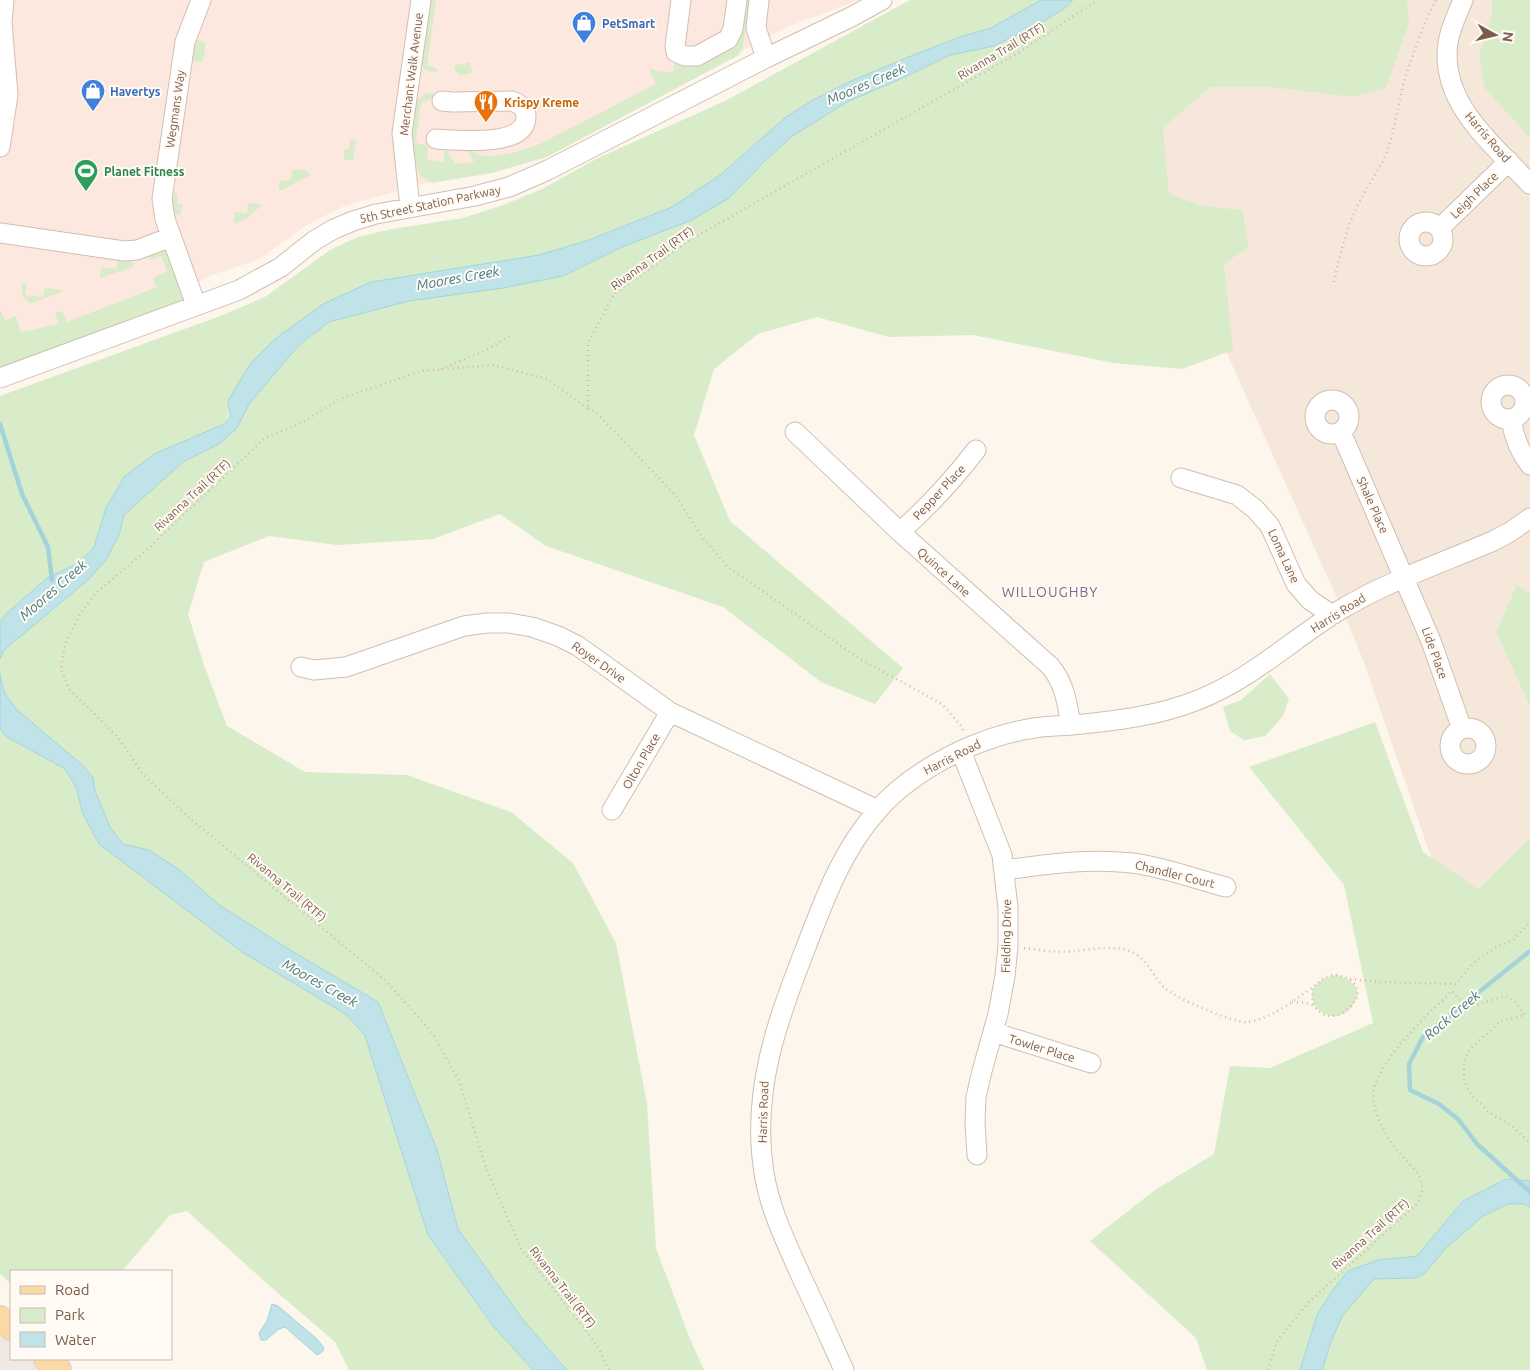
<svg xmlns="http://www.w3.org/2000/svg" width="1530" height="1370" viewBox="0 0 1530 1370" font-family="Ubuntu,sans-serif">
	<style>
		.residential { fill: #f5e8da }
		.commercial { fill: #fde8e0 }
		.industrial { fill: #efe9e4 }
		.green { fill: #d8ecc9 }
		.water { fill: #bfe3e8; stroke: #a5d3da }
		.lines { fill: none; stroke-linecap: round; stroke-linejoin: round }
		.stream { stroke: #a5d3da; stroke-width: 4.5 }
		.minor-casing { stroke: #d1beb0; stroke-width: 21 }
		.major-casing { stroke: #dad1cd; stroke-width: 26 }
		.path { stroke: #d9b8a5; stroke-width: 2.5; stroke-dasharray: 1 4; stroke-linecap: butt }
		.minor { stroke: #fff; stroke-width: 19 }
		.major { stroke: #fbd9a5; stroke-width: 24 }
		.labels { text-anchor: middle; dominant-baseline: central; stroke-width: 4; stroke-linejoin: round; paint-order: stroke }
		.shop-label { font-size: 12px; font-weight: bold; fill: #366cbe; stroke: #fffaf3; text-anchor: start }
		.street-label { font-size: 12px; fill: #7a5c4d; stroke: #fffaf3 }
		.food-label { font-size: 12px; font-weight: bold; fill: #c56008; stroke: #fffaf3; text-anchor: start }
		.leisure-label { font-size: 12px; font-weight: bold; fill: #27864d; stroke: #fffaf3; text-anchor: start }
		.water-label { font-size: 14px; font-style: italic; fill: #437c86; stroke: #fffaf3 }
		.neighbourhood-label { font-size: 14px; letter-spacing: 1px; fill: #846695; stroke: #fffaf3 }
	</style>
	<rect width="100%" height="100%" fill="#fdf6ec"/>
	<path class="residential" d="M1068,0H1530V1060L1484,1010L1363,660L1346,618Z"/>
	<path class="commercial" d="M0,0H859L787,27L604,125L433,181L344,206L305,226L260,259L209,276L165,300L0,350Z"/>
	<path class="industrial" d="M0,1318L11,1328V1359H46L59,1370H0Z"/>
	<path class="green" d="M430,0H436L427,65L436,68L438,70L436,72L427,71L423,67L422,63Z
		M744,0H750L743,46L739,55L547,157L492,173L432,183L421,177L418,172C415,154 401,90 434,93L433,98L421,103L416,140L418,144L426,145L428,148L427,160L443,162L445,150L447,151L455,164L474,162L468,151L470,150C474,151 476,154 480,155C499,159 522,150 540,144L656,84L649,69L673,73L675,61L700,60L739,40C747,29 743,13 744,0Z
		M910,0H1041L991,28L960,37L911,56L851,81L813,100L786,117L720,175L672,207L589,240L539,255L371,282L228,401C230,422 226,423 207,432L106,508L94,547L79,563L47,578L6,614L0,622V396L223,315L265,297L330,250L358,237L392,229L463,218L503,205L542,189L598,158L725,101Z
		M1073,0H1407L1409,23L1386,88L1353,97L1271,87H1210L1163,128L1169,194L1203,206L1242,210L1249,247L1224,264L1233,350L1182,369L1114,363L973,335L889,337L817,317L758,334L714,369L694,435L730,521L903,668L875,704L821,682L723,607L546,546L500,514L433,539L337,545L269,536L204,562L188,614L204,665L227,726L305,772L407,775L511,812L573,863L616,943L647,1104L656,1248L690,1339L704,1370H567L524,1321L458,1229L437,1150L378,1002L292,951L219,905L181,871L149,850L124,844L110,827L95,791L93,777L16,709L4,692L0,674V659L3,650L88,580L119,535L124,515L183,462L219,444L237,428L249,404L299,345L329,322L409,301L563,276L622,247L765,161L791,137L847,102L905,77L950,55L994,46L1064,9Z
		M1492,0H1530V138L1484,87L1479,55L1492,15Z
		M198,40L206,43L203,61L201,62L194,61L193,59L195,41Z
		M465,62L470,63L472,72L469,74L460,75L456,72L454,67L456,64L465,65Z
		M352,139L356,141L353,160H344V149H349L350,140Z
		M295,169L307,171L310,175L283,190H280L278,188L280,180L288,181L291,178L292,171Z
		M175,192L178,195L177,204L183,205L180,215L174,214L171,207L173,194Z
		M250,203L260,204L261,206L246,219L236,223L234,221L235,212L247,213L248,204Z
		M171,237L196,305L4,377L0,365V309L5,320L16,316L21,332L58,324L55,313L62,311L67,322L157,287L153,278L167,271L161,256L150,260L145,247Z
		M121,259L133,262L134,264L133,267L100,278L101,267L116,269L118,260Z
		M24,283L27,285L25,295L43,297L44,289L47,288L61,290L62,292L32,303C24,302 20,291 22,284Z
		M1517,585L1530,593V706L1496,632Z
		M1270,674L1289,699L1283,716L1265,736L1244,740L1230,731L1223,707L1241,700Z
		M1375,722L1423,852L1478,889L1530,838V1181L1506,1179L1463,1201L1417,1256L1378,1260L1317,1315L1300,1370H1207L1196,1338L1090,1241L1155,1190L1214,1154L1230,1066L1270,1068L1373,1023L1344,885L1249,767Z
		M0,729L7,737L65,769L76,787L83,814L99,844L242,952L347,1015L365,1036L428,1235L493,1326L533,1370H349L335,1342L263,1280L187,1211L170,1215L122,1271H11V1284L0,1274Z
		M1335,975C1346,976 1363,986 1356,1000C1334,1043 1282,988 1335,975Z
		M1508,1204H1524L1530,1207V1370H1322L1331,1342L1342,1316L1374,1279L1415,1278L1424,1274L1446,1248L1483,1216Z"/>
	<path class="water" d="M1041,0H1073L1064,9L1033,27L994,46L950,55L905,77L847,102L791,137L765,161L729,198L692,220L622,247L563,276L503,288L409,301L329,322L299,345L249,404L237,428L219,444L183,462L124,515L119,535L106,560L88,580L4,650L0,659V622L6,614L47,578L79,563L94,547L106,508L124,477L154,454L224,424L230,416L228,401L250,364L275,339L323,304L371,282L539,255L589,240L672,207L720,175L786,117L813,100L851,81L911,56L960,37L991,28Z
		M0,674L4,692L16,709L80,763L93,777L95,791L110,827L123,844L149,850L181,871L219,905L292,951L378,1002L437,1150L458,1229L524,1321L567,1370H533L493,1326L428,1235L365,1036L347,1015L242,952L99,844L83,814L76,787L65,769L7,737L0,729Z
		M1506,1179L1530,1181V1207L1524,1204H1508L1483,1216L1446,1248L1424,1274L1415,1278L1374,1279L1342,1316L1331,1342L1322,1370H1300L1317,1315L1332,1291L1348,1271L1378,1260L1417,1256L1463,1201Z
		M272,1304L278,1306L317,1339L324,1348L322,1352L317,1355L285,1327L279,1329L266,1340H261L259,1333L267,1321Z"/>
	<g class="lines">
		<path class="stream" d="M0,424L22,494L48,547L52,580
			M1530,951L1423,1037L1409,1064L1410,1090L1439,1104L1458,1119L1477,1144L1530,1192"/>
		<defs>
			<path id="minor" d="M681,0L675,46L676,52L685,56H697L728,39L733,29L737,0
				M759,0L756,28L766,58
				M1463,0C1457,15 1450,28 1448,43C1439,103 1494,145 1530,184
				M436,139C456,140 526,148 526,117C526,108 520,104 512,101L453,102L442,101
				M0,147L8,95L2,22L4,0
				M410,207L402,133L421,0
				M1409 239a17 17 0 1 1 34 0a17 17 0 1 1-34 0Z
				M1440,228L1509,161
				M0,233L124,251L137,250L171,237
				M196,305L165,219L162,199L185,42L201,0
				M0,378L239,290L281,267L315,240L334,229L353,221L376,214L475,196L509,187L548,170L766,58L853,16L882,0
				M1491 402a17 17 0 1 1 34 0a17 17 0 1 1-34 0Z
				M1315 417a17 17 0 1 1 34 0a17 17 0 1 1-34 0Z
				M1511,420C1514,437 1519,451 1530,465
				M795,432L900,532L1050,666C1065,684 1067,703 1071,725
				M1341,432L1431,641L1462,729
				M1181,478L1237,495L1255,509L1270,526L1296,584L1310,600L1332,615
				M900,532C929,506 953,480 976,450
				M301,667L314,670L346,667L464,626L487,623H509L532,627L558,636L578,646L670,712L878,810
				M1450 746a18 18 0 1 1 36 0a18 18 0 1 1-36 0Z
				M961,751L1002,855L1008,908V946L1005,976L998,1014L982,1071L976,1097L975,1123L977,1155
				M612,810L670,712
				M1005,870C1048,864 1089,858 1132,863C1164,867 1195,879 1226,887
				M993,1032L1091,1063
				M844,1370C830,1339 816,1307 801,1276C786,1242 770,1210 764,1173C751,1092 777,1021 806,947C825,898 841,852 877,811C899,785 929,766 960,751C984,740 1008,732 1034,728C1046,726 1060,726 1072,725C1115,721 1158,716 1198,700C1253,678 1291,640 1340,610C1388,581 1442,563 1493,541L1510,532L1530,518"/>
			<path id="major" d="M0,1318L11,1328
				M46,1359L59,1370"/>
		</defs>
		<use href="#minor" class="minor-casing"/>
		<use href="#major" class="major-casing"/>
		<path class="path" d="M1334,282C1340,253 1347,225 1361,199C1370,182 1382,166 1388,148C1395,128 1398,106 1403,85C1412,56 1422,27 1436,0
			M441,369L484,351L512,335
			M588,409L596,412L676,496L702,537L728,567L860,659L942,704L962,727L964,733
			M1024,948C1040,950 1056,953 1073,951C1089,950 1114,945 1130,951C1146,957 1153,977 1166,989C1178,999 1231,1022 1246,1022C1268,1021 1296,999 1313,987C1318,983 1322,978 1329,976C1340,972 1361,981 1357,997C1356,1000 1353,1003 1351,1006C1333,1027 1305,1012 1314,986
			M1350,979L1379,982L1456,984L1467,970L1477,960L1498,946L1512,941L1530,923
			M1292,1002L1306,1003L1315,1006
			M609,1370L597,1345L521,1248L486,1168L459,1081L431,1031L385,980L187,816L143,774L117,736L69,689L61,669L65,644L80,614L96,593L141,555L265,438L301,423L340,399L421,371L493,365L547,379L588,409V343L614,294L690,240L1018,53L1098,0
			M1268,1370L1277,1341L1309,1302L1418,1203C1422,1194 1424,1187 1420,1177C1413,1166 1401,1156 1393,1145C1383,1131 1370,1106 1374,1089C1385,1052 1425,1018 1452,991L1459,999L1472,1006L1505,996L1515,1002L1525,1015L1501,1021L1470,1049L1464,1061V1081L1471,1095L1490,1113L1513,1127L1530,1143"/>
		<use href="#minor" class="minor"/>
		<use href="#major" class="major"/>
	</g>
	<defs>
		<symbol id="shop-pin" viewBox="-11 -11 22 30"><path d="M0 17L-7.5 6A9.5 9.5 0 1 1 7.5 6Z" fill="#3f7fe0" stroke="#fffaf3"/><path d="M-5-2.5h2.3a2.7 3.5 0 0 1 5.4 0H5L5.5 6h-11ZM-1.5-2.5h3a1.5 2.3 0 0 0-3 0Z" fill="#fff"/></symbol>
		<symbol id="restaurant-pin" viewBox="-11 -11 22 30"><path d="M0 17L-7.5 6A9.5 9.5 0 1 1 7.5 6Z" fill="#e8710a" stroke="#fffaf3"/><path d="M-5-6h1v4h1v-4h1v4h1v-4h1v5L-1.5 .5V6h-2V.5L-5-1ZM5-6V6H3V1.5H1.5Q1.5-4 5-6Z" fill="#fff"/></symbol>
		<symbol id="stadium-pin" viewBox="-11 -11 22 30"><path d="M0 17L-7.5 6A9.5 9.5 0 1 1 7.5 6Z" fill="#2e9e5b" stroke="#fffaf3"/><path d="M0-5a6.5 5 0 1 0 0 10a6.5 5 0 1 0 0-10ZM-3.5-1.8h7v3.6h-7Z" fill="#fff"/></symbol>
	</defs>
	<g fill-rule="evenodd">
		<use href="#shop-pin" x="570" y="9" width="28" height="38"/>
		<use href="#shop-pin" x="79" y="77" width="28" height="38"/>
		<use href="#restaurant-pin" x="472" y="88" width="28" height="38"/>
		<use href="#stadium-pin" x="72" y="157" width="28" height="38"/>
	</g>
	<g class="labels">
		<g class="shop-label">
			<text x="602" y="23">PetSmart</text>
			<text x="110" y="91">Havertys</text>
		</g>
		<g class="street-label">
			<text transform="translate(1001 51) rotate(-31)">Rivanna Trail (RTF)</text>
			<text transform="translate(411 74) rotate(-83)">Merchant Walk Avenue</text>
			<text transform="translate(175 109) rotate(-82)">Wegmans Way</text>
			<text transform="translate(1488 137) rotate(49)">Harris Road</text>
			<text transform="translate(1474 195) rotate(-44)">Leigh Place</text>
			<text transform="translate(430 204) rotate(-12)">5th Street Station Parkway</text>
			<text transform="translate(652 258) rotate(-36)">Rivanna Trail (RTF)</text>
			<text transform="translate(939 492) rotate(-47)">Pepper Place</text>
			<text transform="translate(192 495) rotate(-43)">Rivanna Trail (RTF)</text>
			<text transform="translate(1373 505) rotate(66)">Shale Place</text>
			<text transform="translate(1284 556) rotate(65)">Loma Lane</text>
			<text transform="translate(944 572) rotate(42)">Quince Lane</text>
			<text transform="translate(1338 613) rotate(-32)">Harris Road</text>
			<text transform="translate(1435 653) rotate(70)">Lide Place</text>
			<text transform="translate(599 662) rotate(35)">Royer Drive</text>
			<text transform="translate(952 757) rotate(-27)">Harris Road</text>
			<text transform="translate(641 761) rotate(-60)">Olton Place</text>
			<text transform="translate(1175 874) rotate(14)">Chandler Court</text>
			<text transform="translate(287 887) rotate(40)">Rivanna Trail (RTF)</text>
			<text transform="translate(1006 936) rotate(-89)">Fielding Drive</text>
			<text transform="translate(1042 1048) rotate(17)">Towler Place</text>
			<text transform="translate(763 1112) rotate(-88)">Harris Road</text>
			<text transform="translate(1370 1234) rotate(-42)">Rivanna Trail (RTF)</text>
			<text transform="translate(563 1287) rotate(52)">Rivanna Trail (RTF)</text>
		</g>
		<g class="food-label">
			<text x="504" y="102">Krispy Kreme</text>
		</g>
		<g class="leisure-label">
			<text x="104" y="171">Planet Fitness</text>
		</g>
		<g class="water-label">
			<text transform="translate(866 84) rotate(-23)">Moores Creek</text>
			<text transform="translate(458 278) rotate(-10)">Moores Creek</text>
			<text transform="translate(53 590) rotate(-41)">Moores Creek</text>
			<text transform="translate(320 983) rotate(29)">Moores Creek</text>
			<text transform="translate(1452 1015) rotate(-40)">Rock Creek</text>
		</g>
		<g class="neighbourhood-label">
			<text x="1050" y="592">WILLOUGHBY</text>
		</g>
	</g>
	<rect x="10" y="1270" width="162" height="90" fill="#fffaf3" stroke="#cabbb1"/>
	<rect x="20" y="1286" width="25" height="8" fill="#fbd9a5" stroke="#cabbb1"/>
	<text x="55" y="1295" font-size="15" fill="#7a5c4d">Road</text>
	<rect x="20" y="1308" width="25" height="15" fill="#d8ecc9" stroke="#cabbb1"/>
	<text x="55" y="1320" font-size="15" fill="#7a5c4d">Park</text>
	<rect x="20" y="1332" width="25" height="15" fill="#bfe3e8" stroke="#cabbb1"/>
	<text x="55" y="1345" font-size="15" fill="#7a5c4d">Water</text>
	<g transform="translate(1495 35) rotate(98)" stroke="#fffaf3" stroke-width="4" paint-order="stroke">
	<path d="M0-4L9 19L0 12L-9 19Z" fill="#7a5c4d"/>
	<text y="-8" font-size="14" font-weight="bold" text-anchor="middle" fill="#7a5c4d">N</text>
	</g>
</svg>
